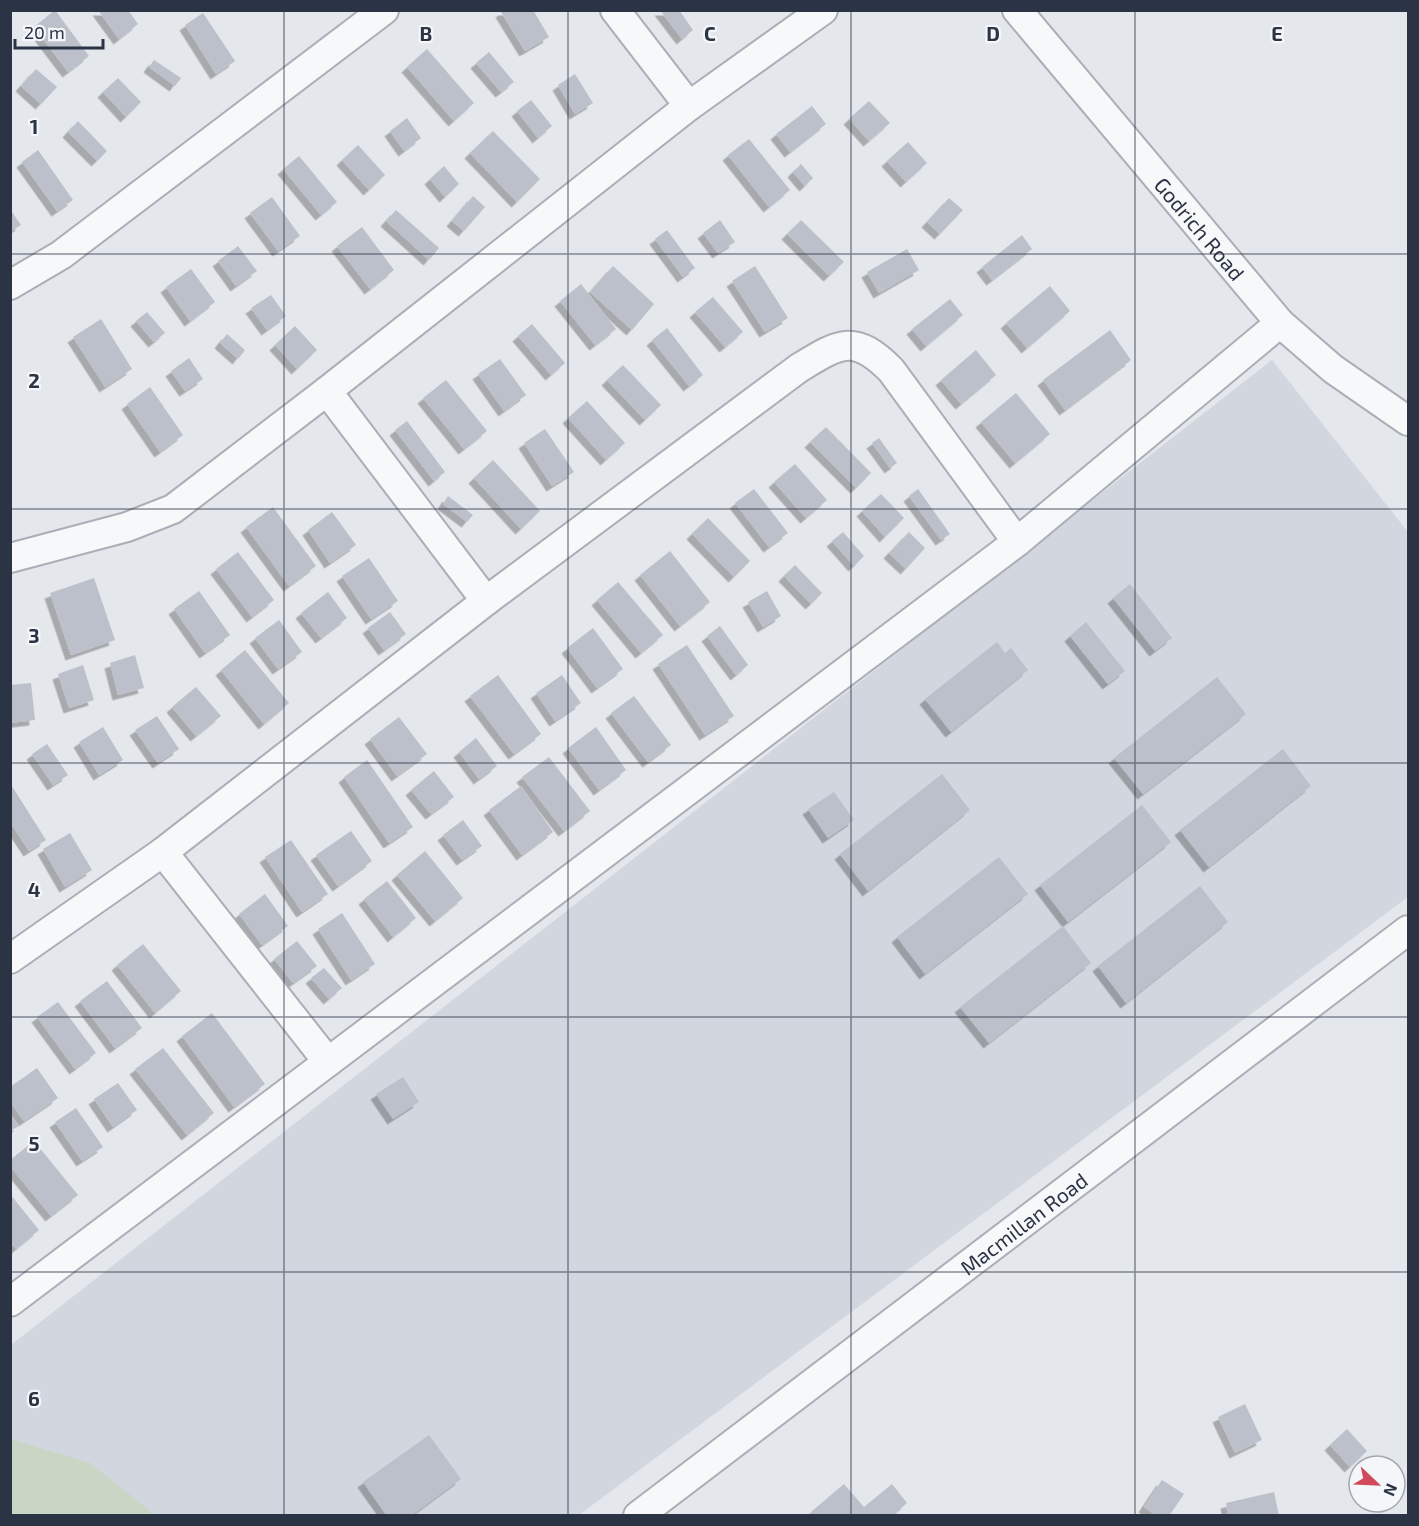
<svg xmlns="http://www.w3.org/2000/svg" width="1419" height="1526" viewBox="0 0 1419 1526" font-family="'Exo 2',sans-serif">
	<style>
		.built { fill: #d2d6de }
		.green { fill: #c9d6c5 }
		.building { fill: #bbc0ca; filter: url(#shadow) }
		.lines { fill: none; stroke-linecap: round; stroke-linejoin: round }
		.minor-casing { stroke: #a9aeb7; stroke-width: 32 }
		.minor { stroke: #f7f8fa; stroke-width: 28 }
		.grid { fill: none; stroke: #2b3445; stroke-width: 1.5; stroke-opacity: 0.55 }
		.labels { text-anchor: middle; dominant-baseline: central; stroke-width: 4.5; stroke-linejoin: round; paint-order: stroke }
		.street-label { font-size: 21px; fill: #2b3445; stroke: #f4f6f9 }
		.grid-label { font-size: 20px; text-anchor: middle; font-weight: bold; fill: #2b3445; stroke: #f4f6f9; stroke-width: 4.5; stroke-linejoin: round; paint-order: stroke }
	</style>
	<defs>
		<filter id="shadow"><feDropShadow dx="-5.5" dy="5.5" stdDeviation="0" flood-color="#0004"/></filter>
	</defs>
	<rect width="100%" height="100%" fill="#e4e7ec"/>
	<path class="built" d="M1272,360L1408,532V897L579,1515L11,1516V1345Z"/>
	<path class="green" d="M11,1439L90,1463L149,1510L152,1515H11Z"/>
	<path class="building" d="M55,10L89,56L68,72L34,27Z
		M98,10H128L138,24L119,39Z
		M504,10H533L549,37L525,51L501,12Z
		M660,10H679L693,30L682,39Z
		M203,13L235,61L216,74L185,25Z
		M427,49L474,103L454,121L407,67Z
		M489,52L514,82L501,92L476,63Z
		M154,60L181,78L175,86L149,67Z
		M36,69L57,87L41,104L21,86Z
		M575,74L593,103L575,114L558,85Z
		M118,78L141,102L126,117L103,92Z
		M531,100L552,126L538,138L517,111Z
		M869,101L890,123L869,141L849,119Z
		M812,106L826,124L790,152L776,134Z
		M407,118L421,138L404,151L390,131Z
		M78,121L107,151L97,161L68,132Z
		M493,131L540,179L517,202L470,153Z
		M749,139L790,190L769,207L728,155Z
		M908,142L927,163L906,182L887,161Z
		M358,145L385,175L369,190L342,160Z
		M38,150L73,200L57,211L22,162Z
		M299,156L337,202L321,215L283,169Z
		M801,164L813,178L805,186L793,172Z
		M444,166L459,184L445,197L430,179Z
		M473,196L485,207L464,231L452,221Z
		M272,197L300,236L278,251L250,213Z
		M949,198L963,210L940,234L927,222Z
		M10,209L21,225L10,232Z
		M396,210L439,248L429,260L386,221Z
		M720,220L735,242L718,253L703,233Z
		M801,220L844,262L829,276L787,234Z
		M362,227L394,270L370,289L337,246Z
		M667,230L695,268L683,277L655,239Z
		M1022,235L1032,249L992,280L982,267Z
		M238,246L257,271L236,286L218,261Z
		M907,249L919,270L879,293L867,272Z
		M613,266L654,304L632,330L590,292Z
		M755,266L788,318L765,332L732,281Z
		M191,269L215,302L190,321L166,287Z
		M581,284L616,329L595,345L560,301Z
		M1050,286L1070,311L1027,348L1006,323Z
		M271,295L286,316L267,330L251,308Z
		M713,297L743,332L725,347L695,312Z
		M950,299L963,315L926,346L912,329Z
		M147,312L165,333L154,342L136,321Z
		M101,319L132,369L105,387L73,337Z
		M532,324L565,363L551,375L518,336Z
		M295,326L317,350L297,369L275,345Z
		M667,328L703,375L689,386L652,340Z
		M1110,330L1131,360L1065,410L1043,380Z
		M227,334L245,350L238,359L220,343Z
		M976,350L996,375L961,404L941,380Z
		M189,358L203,379L185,391L171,371Z
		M500,359L526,395L504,411L478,374Z
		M623,365L661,405L645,420L607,380Z
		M446,380L487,431L464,449L423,398Z
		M150,387L183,435L160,452L127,404Z
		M1016,393L1050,434L1015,463L981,422Z
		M587,401L625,443L606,460L568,418Z
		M407,421L445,472L434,481L395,430Z
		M826,427L871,473L856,488L810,442Z
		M545,429L574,472L552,486L524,443Z
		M879,438L897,463L890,468L872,443Z
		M493,460L540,511L521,529L474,478Z
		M795,464L827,500L806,518L774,482Z
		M754,489L788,533L769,547L735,503Z
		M918,489L950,534L941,540L909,496Z
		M881,494L904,518L885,537L862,511Z
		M448,496L473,515L467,522L443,504Z
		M273,507L316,566L289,586L246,527Z
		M332,512L356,545L330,563L308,530Z
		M708,518L750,561L734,577L692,534Z
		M843,532L864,556L854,566L832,541Z
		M909,532L925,548L906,569L889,553Z
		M670,551L710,602L680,626L640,575Z
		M238,552L274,600L252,617L216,569Z
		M369,558L398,601L371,619L342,576Z
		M795,565L822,593L811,604L784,576Z
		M94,578L115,640L71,655L50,593Z
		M618,582L663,635L641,653L597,600Z
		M1130,584L1172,638L1155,651L1113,598Z
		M199,591L230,635L205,653L174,609Z
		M767,591L781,616L763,627L748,602Z
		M328,592L347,618L321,638L301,613Z
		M390,612L406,634L384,650L368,628Z
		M279,620L302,652L278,669L255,638Z
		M1086,622L1125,671L1108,684L1070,636Z
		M720,626L748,665L736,675L707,636Z
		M593,628L623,669L597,688L567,648Z
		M997,642L1005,653L1011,648L1028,670L951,732L925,699Z
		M687,645L734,716L705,735L658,664Z
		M245,650L289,703L264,724L221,670Z
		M135,655L144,688L118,695L110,663Z
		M83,665L94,700L69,708L58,674Z
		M498,675L541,734L514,754L470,696Z
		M562,675L581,703L555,721L536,693Z
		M1217,677L1246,714L1143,794L1114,758Z
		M31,683L35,720L10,723V685Z
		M196,687L221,716L196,736L172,707Z
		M634,696L671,745L648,762L611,713Z
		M157,716L179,749L158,763L135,730Z
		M399,717L427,754L397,776L370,739Z
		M103,727L123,760L99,775L79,742Z
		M596,727L626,770L599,790L568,748Z
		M476,738L497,766L479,779L459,752Z
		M47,744L68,775L53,785L32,754Z
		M1283,749L1311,786L1209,867L1180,830Z
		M549,757L590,811L564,831L522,777Z
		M367,760L413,827L389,843L344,777Z
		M434,771L454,797L431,814L411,790Z
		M942,774L970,810L868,891L840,854Z
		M10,783L46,840L29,851L10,822Z
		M521,786L553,832L522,855L489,810Z
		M834,792L854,820L828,838L808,809Z
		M1142,805L1171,842L1068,922L1040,885Z
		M463,820L482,846L462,860L443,835Z
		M351,831L372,861L338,886L316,855Z
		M70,833L92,870L65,887L43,849Z
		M291,840L328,894L302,912L265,857Z
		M425,851L463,898L435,921L397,875Z
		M999,857L1028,894L925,974L897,937Z
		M387,881L416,918L393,937L364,899Z
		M1200,886L1228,922L1126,1003L1098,966Z
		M265,894L288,926L262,945L239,914Z
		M342,913L375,964L351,980L318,929Z
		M1063,926L1091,963L989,1043L960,1007Z
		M297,941L317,966L293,983L274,959Z
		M143,944L181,991L155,1013L117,965Z
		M324,968L342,988L329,999L311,978Z
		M107,981L142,1028L115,1048L80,1001Z
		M58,1002L96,1053L75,1069L37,1017Z
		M212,1013L265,1084L234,1107L182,1036Z
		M163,1048L214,1113L187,1135L135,1069Z
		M37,1068L58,1098L24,1121L10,1102V1087Z
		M403,1077L419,1102L393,1119L376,1094Z
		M118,1083L137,1110L113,1127L94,1099Z
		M76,1108L103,1147L82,1161L55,1122Z
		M10,1114L19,1126L10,1131Z
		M34,1141L78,1195L51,1216L10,1166V1160Z
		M10,1194L39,1230L16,1249L10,1242Z
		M1245,1404L1262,1440L1235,1453L1218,1417Z
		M1347,1429L1367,1451L1350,1467L1330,1445Z
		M429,1435L461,1479L411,1516H387L363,1482Z
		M1162,1480L1184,1494L1169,1516H1157L1144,1507Z
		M844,1484L864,1507L892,1484L907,1503L892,1516H815L811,1512Z
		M1274,1492L1279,1516H1228L1226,1503Z"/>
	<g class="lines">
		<defs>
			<g id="minor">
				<path d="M615,10L689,106"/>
				<path id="s1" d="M1017,10L1280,323L1333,369L1408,421"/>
				<path d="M10,285L61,255L384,10"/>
				<path d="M327,391L486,601"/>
				<path d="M10,558L127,527L173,509L327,391L689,106L823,10"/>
				<path d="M163,852L328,1062"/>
				<path d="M10,959L163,852L486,601L799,368C840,343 854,333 891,370L1017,542"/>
				<path d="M10,1302L1017,542L1280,323"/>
				<path id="s2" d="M638,1516L1408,930"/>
			</g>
		</defs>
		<use href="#minor" class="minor-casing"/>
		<use href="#minor" class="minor"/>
	</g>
	<path class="grid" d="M284,10V1516M568,10V1516M851,10V1516M1135,10V1516M10,254H1408M10,509H1408M10,763H1408M10,1017H1408M10,1272H1408"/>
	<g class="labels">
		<g class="street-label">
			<text stroke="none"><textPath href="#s1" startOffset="285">Godrich Road</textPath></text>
			<text stroke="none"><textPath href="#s2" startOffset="484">Macmillan Road</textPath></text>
		</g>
	</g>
	<g class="grid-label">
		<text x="426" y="41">B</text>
		<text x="710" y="41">C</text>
		<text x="993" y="41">D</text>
		<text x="1277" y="41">E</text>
		<text x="34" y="134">1</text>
		<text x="34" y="388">2</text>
		<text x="34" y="643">3</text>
		<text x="34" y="897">4</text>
		<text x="34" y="1151">5</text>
		<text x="34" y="1406">6</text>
	</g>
	<rect width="1419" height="1526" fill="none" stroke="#2b3445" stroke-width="24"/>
	<g transform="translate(1377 1484) rotate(113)"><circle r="28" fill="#f4f6f9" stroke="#a4a8b1" stroke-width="1.5"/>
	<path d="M0-4.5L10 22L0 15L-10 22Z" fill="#d1495b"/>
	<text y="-9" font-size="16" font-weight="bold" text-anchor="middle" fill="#2b3445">N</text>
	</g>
	<path d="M15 39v9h88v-9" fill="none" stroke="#2b3445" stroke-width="3"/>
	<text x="24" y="39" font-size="18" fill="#2b3445" stroke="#f4f6f9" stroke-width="4.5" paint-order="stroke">20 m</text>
</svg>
